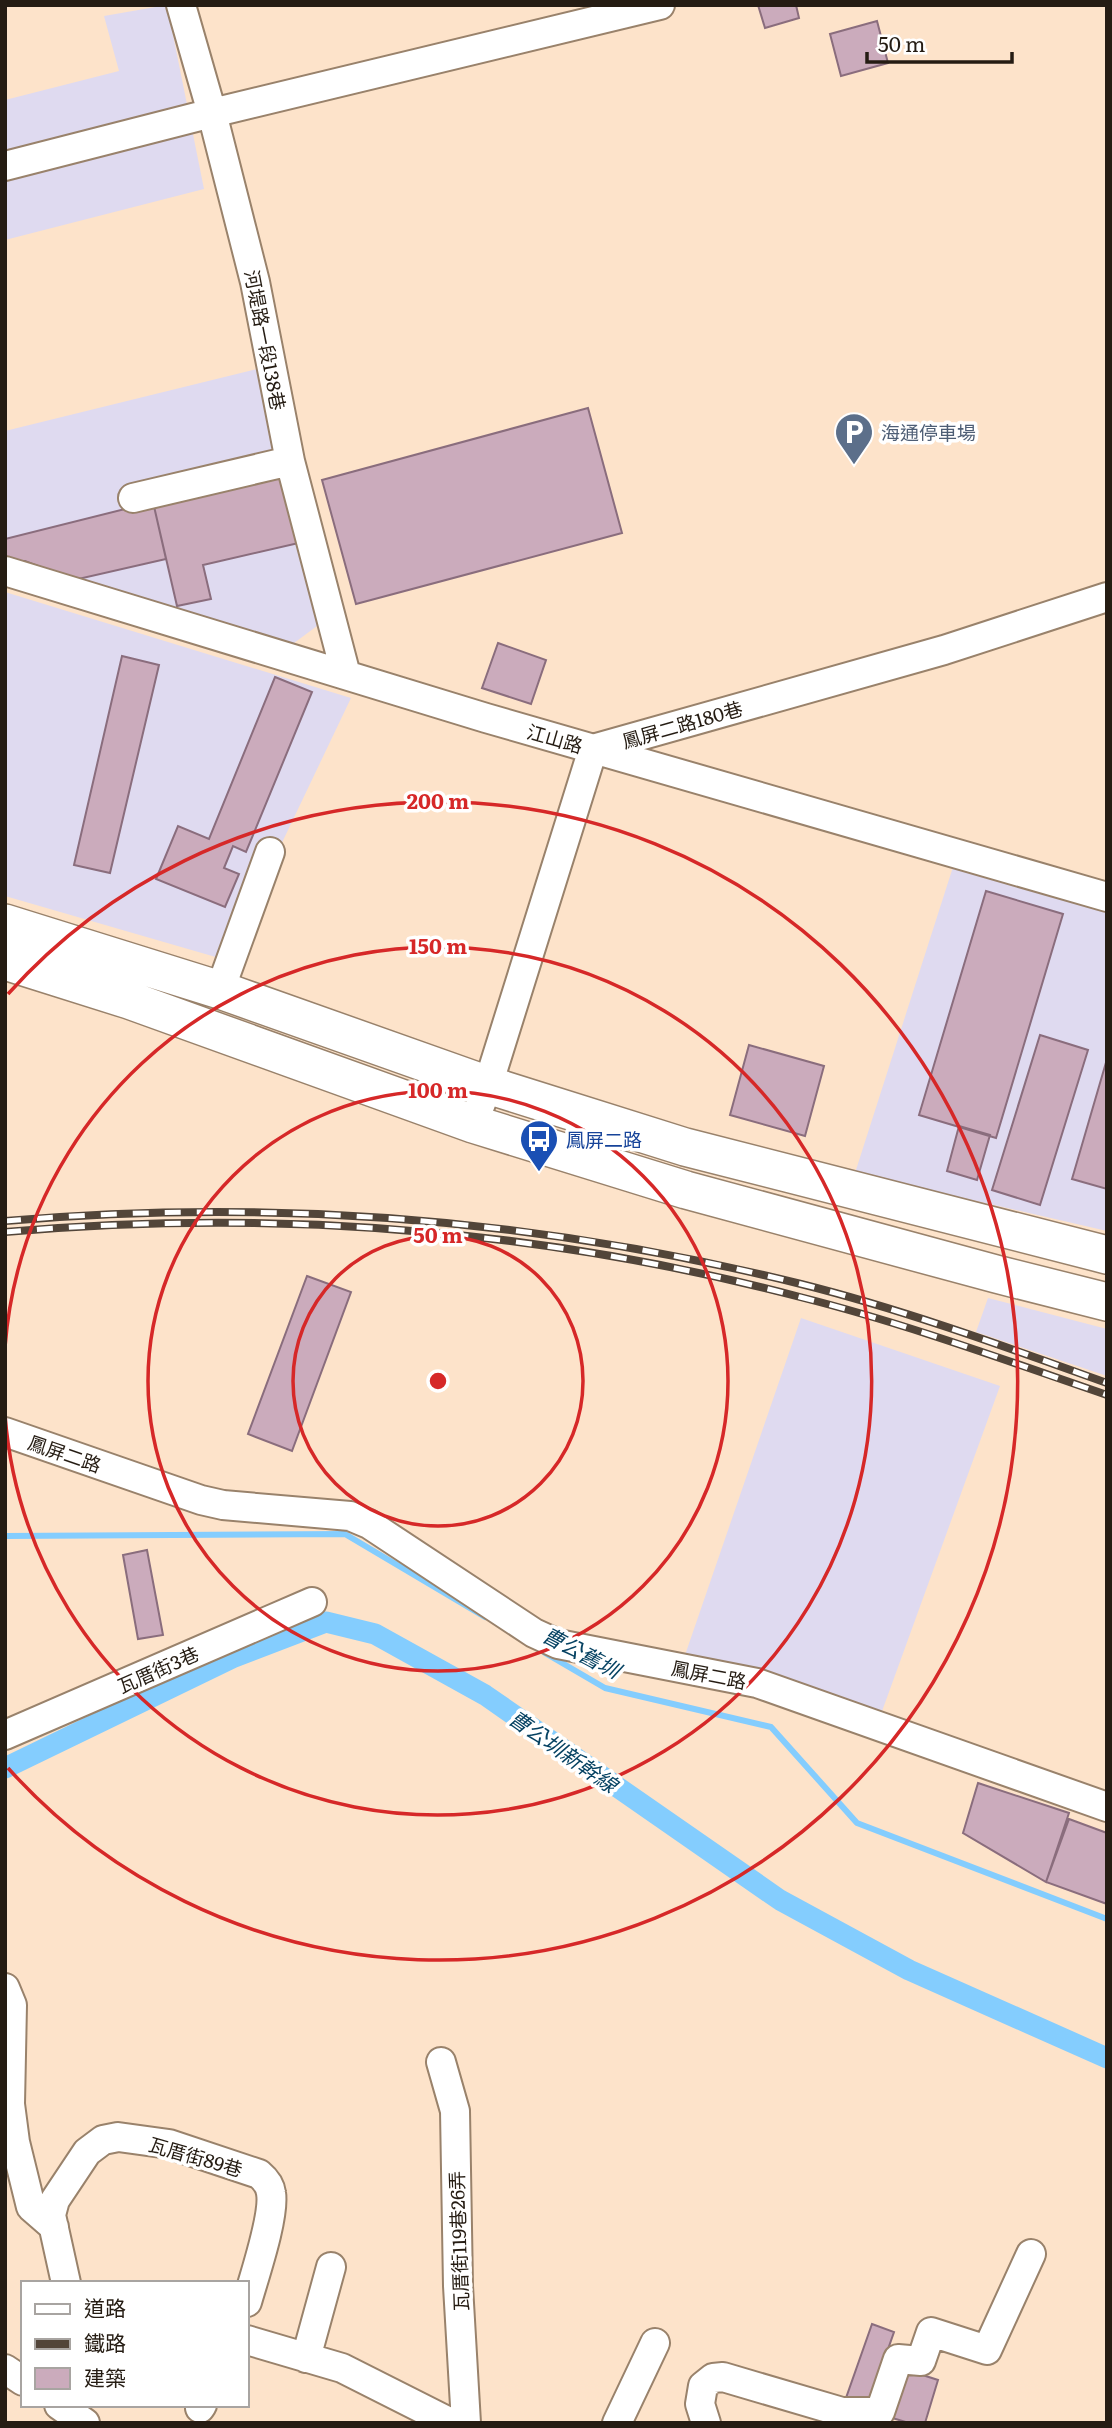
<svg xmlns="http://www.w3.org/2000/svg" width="1112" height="2428" viewBox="0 0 1112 2428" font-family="Literata,'Noto Sans TC',serif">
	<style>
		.industrial { fill: #dfdaf0 }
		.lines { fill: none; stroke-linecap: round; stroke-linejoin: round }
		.stream { stroke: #84cdfe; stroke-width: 6 }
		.canal { stroke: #84cdfe; stroke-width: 21 }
		.building { fill: #cbabbc; stroke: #8a6d7d; stroke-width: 2 }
		.minor-casing { stroke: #99826b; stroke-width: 32 }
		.major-casing { stroke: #99826b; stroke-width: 40 }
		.minor { stroke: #fff; stroke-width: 28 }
		.major { stroke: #fff; stroke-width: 37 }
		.rail-casing { stroke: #524539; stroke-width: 8 }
		.rail { stroke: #fff; stroke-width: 5; stroke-dasharray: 16; stroke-linecap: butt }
		.ring { fill: none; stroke: #d62828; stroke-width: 3.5 }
		.labels { text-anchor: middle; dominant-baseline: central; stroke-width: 7; stroke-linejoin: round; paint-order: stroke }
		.street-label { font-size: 19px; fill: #251c13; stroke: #fff }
		.service-label { font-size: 19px; fill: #4e5e75; stroke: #fff; text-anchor: start }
		.transit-label { font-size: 19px; fill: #164399; stroke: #fff; text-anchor: start }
		.water-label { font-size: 21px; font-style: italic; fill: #064262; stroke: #fff }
		.centre { fill: #d62828; stroke: #fff; stroke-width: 3.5 }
		.ring-label { font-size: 21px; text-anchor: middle; font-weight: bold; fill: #d62828; stroke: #fff; stroke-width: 7; stroke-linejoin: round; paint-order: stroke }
	</style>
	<rect width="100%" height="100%" fill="#fde3ca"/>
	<path class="industrial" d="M167,5L204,189L5,240V100L119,71L104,16Z
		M257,369L317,626L290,646L5,562V431Z
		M5,592L351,698L226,960L5,896Z
		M953,867L1107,903V1231L855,1173Z
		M988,1298L1107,1329V1376L976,1332Z
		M801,1318L1000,1386L881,1714L684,1658Z"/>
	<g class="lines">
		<path class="stream" d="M5,1536L345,1534L485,1617
			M545,1653L605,1688L771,1727L857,1823L1107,1919"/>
		<path class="canal" d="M5,1768L232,1658L326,1622L375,1634L485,1695L780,1900L909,1970L1107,2058"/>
	</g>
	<path class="building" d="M758,5H796L799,18L765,28Z
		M877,21L888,63L841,76L830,34Z
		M588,408L622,533L356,604L322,480Z
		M286,472L303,542L203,565L211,599L177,606L153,502Z
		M153,502L166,559L74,580L25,561H5V539Z
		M498,643L546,660L531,704L482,688Z
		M122,656L159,665L110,873L74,865Z
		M275,677L312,692L246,852L233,846L224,868L239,874L225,907L156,879L178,826L209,839Z
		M986,891L1063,914L996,1138L919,1115Z
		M1040,1035L1088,1050L1040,1205L992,1190Z
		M749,1045L824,1066L805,1136L730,1115Z
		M1107,1059V1189L1072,1179Z
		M959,1126L990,1135L977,1180L947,1171Z
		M307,1276L351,1292L292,1451L248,1434Z
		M147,1550L163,1635L138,1639L123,1555Z
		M978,1783L1069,1813L1046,1882L963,1833Z
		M1069,1819L1107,1833V1904L1046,1882Z
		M872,2324L894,2332L868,2406L846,2398Z
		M904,2369L938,2380L925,2423H909L889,2417Z"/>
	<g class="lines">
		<defs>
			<path id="minor" d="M181,5L212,113L255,282L290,461L346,675
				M5,166L212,113L660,5
				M133,498L290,461
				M5,571L486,718L1107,897
				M220,990L270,852
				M473,1124L488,1085L593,749L944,650L1107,597
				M5,1432L201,1500L223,1505L350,1516L369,1524L534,1633L558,1644L757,1683L1107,1807
				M5,1735L312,1602
				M5,1988L12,2005L10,2104L15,2142L31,2207L54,2227
				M441,2062L455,2111L458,2286L466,2423
				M66,2283L51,2215L55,2200L87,2152L103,2140L118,2137L169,2144L259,2174C265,2179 270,2185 271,2193C275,2216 254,2277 247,2302
				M247,2340L342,2368L451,2423
				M306,2358L331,2267
				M5,2369L23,2381
				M59,2405L85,2423
				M200,2408L202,2405
				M617,2423L655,2343
				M706,2423L700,2404L703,2386L713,2378L723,2377L842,2412H880L898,2359L921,2361L931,2332L987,2350L1031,2254"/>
			<path id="major" d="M5,923L220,990L488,1085L685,1147L1107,1255
				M5,961L129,1000L473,1124L686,1190L996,1274L1107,1302"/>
		</defs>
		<use href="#minor" class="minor-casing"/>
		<use href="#major" class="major-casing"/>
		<use href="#minor" class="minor"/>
		<use href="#major" class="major"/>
		<defs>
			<path id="rail" d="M5,1221C273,1198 540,1219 801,1284C905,1310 1006,1347 1107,1383
				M5,1232C272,1209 541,1229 800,1297C904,1323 1005,1360 1107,1395"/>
		</defs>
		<use href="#rail" class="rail-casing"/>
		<use href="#rail" class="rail"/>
	</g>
	<g class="ring">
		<circle cx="438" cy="1381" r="145"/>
		<circle cx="438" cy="1381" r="290"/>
		<path d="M5 1347A434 434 0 1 1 5 1415"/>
		<path d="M8 994A579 579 0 1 1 8 1768"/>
	</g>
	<defs>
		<symbol id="parking-pin" viewBox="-11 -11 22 30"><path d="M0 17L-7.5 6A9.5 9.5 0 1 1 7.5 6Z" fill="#5c6f8a" stroke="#fff"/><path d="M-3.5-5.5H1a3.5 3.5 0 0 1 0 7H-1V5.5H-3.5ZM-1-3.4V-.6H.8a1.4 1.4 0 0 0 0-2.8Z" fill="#fff"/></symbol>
		<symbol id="bus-pin" viewBox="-11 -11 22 30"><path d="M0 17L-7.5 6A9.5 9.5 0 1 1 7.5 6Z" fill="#1a4fb4" stroke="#fff"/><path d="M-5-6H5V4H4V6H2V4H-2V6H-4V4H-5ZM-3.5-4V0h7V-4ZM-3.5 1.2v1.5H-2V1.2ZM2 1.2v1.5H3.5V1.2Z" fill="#fff"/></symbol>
	</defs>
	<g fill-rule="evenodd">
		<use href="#parking-pin" x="832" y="410" width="44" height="60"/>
		<use href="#bus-pin" x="517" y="1117" width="44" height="60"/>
	</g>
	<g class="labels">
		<g class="street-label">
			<text transform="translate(266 340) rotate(79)">河堤路一段138巷</text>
			<text transform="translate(682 724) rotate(-16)">鳳屏二路180巷</text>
			<text transform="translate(555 738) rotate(16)">江山路</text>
			<text transform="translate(65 1453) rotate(19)">鳳屏二路</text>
			<text transform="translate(158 1669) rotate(-24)">瓦厝街3巷</text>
			<text transform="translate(709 1674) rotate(11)">鳳屏二路</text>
			<text transform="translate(196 2156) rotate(16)">瓦厝街89巷</text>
			<text transform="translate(458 2241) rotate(-92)">瓦厝街119巷26弄</text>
		</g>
		<g class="service-label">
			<text x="881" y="432">海通停車場</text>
		</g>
		<g class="transit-label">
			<text x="566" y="1139">鳳屏二路</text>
		</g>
		<g class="water-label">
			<text transform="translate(582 1651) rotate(28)">曹公舊圳</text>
			<text transform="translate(564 1750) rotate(35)">曹公圳新幹線</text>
		</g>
	</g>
	<circle cx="438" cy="1381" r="10" class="centre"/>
	<g class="ring-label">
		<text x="438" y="809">200 m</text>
		<text x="438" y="954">150 m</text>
		<text x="438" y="1098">100 m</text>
		<text x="438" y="1243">50 m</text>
	</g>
	<rect width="1112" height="2428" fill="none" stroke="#251c13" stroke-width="14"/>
	<rect x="21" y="2281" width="228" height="126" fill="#ffffff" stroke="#a8a4a1" stroke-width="2"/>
	<rect x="35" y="2304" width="35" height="10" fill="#ffffff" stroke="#a8a4a1" stroke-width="2"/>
	<text x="84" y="2316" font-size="21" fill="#251c13">道路</text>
	<rect x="35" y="2339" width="35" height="10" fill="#524539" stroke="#a8a4a1" stroke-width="2"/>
	<text x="84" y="2351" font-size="21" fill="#251c13">鐵路</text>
	<rect x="35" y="2368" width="35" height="21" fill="#cbabbc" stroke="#a8a4a1" stroke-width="2"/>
	<text x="84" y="2386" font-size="21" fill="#251c13">建築</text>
	<path d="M867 52v10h145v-10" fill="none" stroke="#251c13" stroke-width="3.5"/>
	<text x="878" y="52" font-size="21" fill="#251c13" stroke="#ffffff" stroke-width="5" paint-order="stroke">50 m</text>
</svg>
